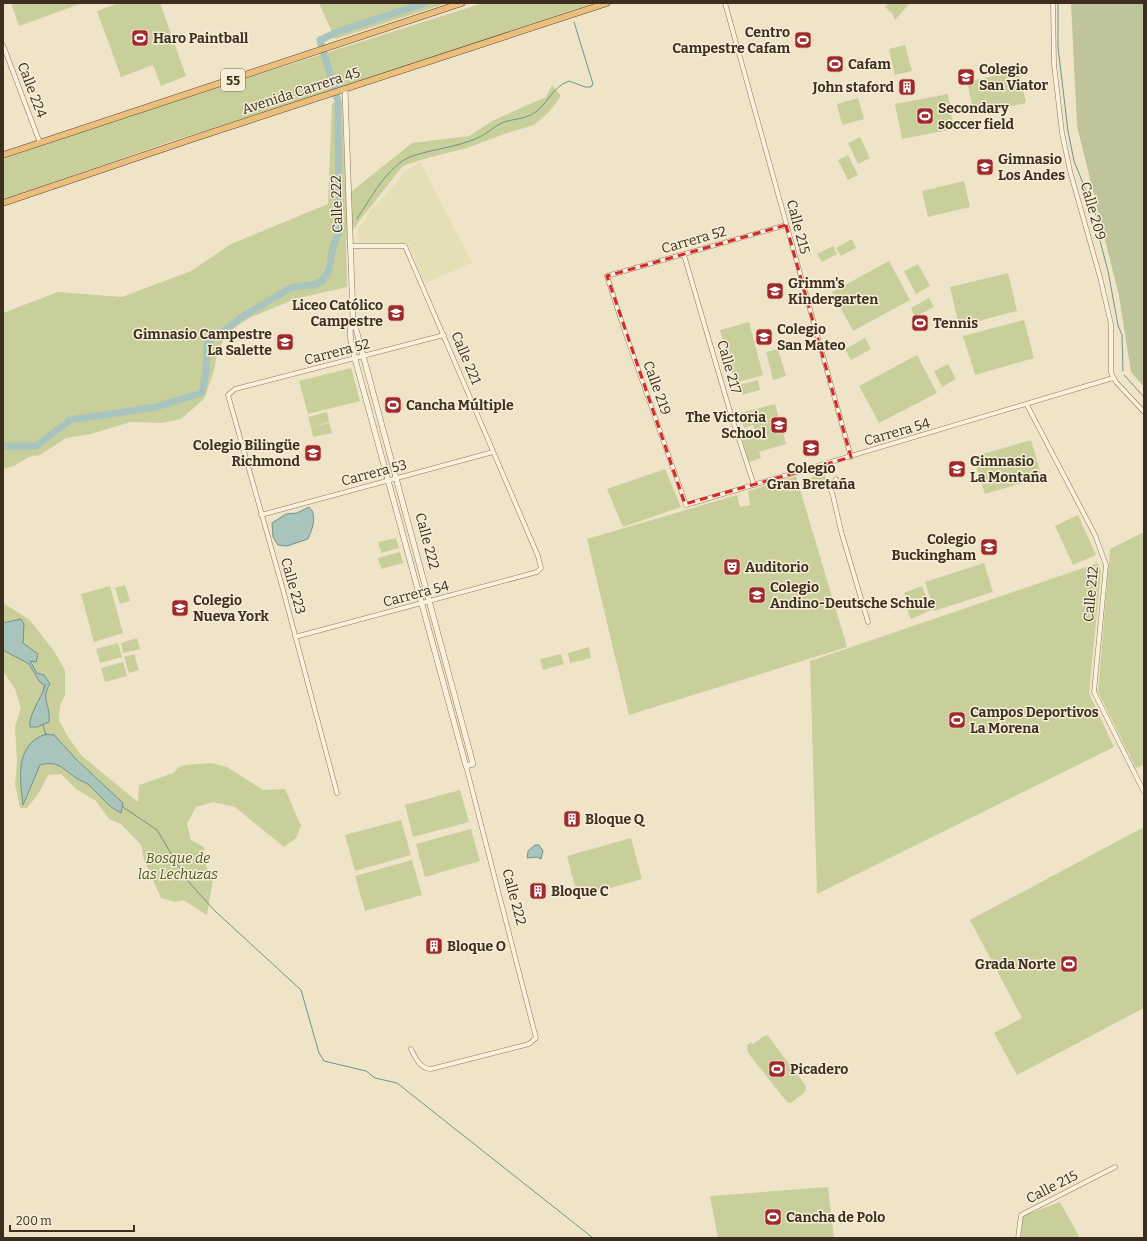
<svg xmlns="http://www.w3.org/2000/svg" width="1147" height="1241" viewBox="0 0 1147 1241" font-family="Bitter,serif">
	<style>
		.farmland { fill: #e6deb5 }
		.green { fill: #c9cf9b }
		.cemetery { fill: #bfc49a }
		.water { fill: #a9c4bc; stroke: #6f938a }
		.lines { fill: none; stroke-linecap: round; stroke-linejoin: round }
		.stream { stroke: #6f938a; stroke-width: 1 }
		.river { stroke: #a9c4bc; stroke-width: 7 }
		.minor-casing { stroke: #8d765c; stroke-width: 5 }
		.tertiary-casing { stroke: #8d765c; stroke-width: 6 }
		.trunk-casing { stroke: #5b4430; stroke-width: 7 }
		.minor { stroke: #faf1dc; stroke-width: 4 }
		.tertiary { stroke: #faf1dc; stroke-width: 5 }
		.trunk { stroke: #eabe7c; stroke-width: 6 }
		.marked { fill: none; stroke: #d62828; stroke-width: 3; stroke-dasharray: 8 5; stroke-linejoin: round }
		.labels { text-anchor: middle; dominant-baseline: central; stroke-width: 3; stroke-linejoin: round; paint-order: stroke }
		.shield { fill: #f7eed8; stroke: #756857; stroke-width: 1 }
		.shield-label { font-size: 13px; font-weight: bold; fill: #3d2e20 }
		.poi-label { font-size: 14px; font-weight: bold; fill: #3d2e20; stroke: #f7eed8; text-anchor: start }
		.street-label { font-size: 14px; fill: #3d2e20; stroke: #f7eed8 }
		.park-label { font-size: 14px; font-style: italic; fill: #4d5a26; stroke: #f7eed8 }
	</style>
	<rect width="100%" height="100%" fill="#f0e4c8"/>
	<path class="farmland" d="M420,162L472,263L425,283L408,243L358,242V229L373,207L386,195L404,173Z"/>
	<path class="green" d="M11,3H79L80,4L19,26Z
		M119,3H160L186,76L161,86L153,65L121,77L97,11Z
		M319,3H448L335,39Z
		M483,3H594L357,83L172,141L3,200V159L162,105Z
		M889,3H910L895,20L892,13L885,7Z
		M905,45L912,71L895,75L889,49Z
		M1019,70L1026,103L974,114L967,82Z
		M552,85L561,96L549,112L534,125L507,133L467,148L427,158L403,166L360,220L346,240L347,287L295,299L249,318L227,333L218,351L213,374L204,399L181,419L162,423L131,422L91,434L66,438L40,455L29,457L14,466L3,469V313L58,292L122,297L191,271L231,244L328,204L332,103L342,102L346,196L412,143L469,136L494,120L546,97Z
		M948,94L954,129L902,139L895,104Z
		M858,98L864,119L842,125L837,104Z
		M860,137L870,158L858,164L848,143Z
		M848,155L858,175L848,180L838,160Z
		M964,181L970,207L928,217L922,191Z
		M852,239L856,248L841,256L836,248Z
		M833,246L837,254L822,262L817,254Z
		M889,261L910,300L853,331L832,292Z
		M918,264L930,286L916,294L904,271Z
		M1008,273L1017,311L959,326L950,287Z
		M929,298L934,307L915,317L911,308Z
		M1024,320L1034,358L975,375L963,336Z
		M749,322L763,375L735,383L720,330Z
		M865,338L871,349L851,360L845,349Z
		M778,349L786,376L773,380L766,352Z
		M917,355L937,393L879,423L859,386Z
		M948,364L956,379L942,387L934,371Z
		M351,368L360,401L308,414L299,381Z
		M758,380L760,390L742,395L739,385Z
		M400,398L403,408L386,412L383,403Z
		M775,404L786,444L759,452L761,458L749,462L740,432L752,428L754,437H757L753,425L744,428L740,413Z
		M327,412L329,422L311,427L308,417Z
		M329,423L332,433L313,437L311,427Z
		M1031,440L1042,477L985,494L973,457Z
		M665,469L681,507L623,527L607,489Z
		M824,473L827,483L806,490L803,480Z
		M796,476L847,647L629,715L587,539L737,495L740,507L750,505L748,491L767,485V489L777,487V482Z
		M1078,515L1096,555L1073,565L1055,526Z
		M1144,532V765L1136,768L1098,692L1110,549Z
		M396,538L399,548L381,553L378,542Z
		M400,552L403,563L381,569L378,558Z
		M984,563L993,592L934,611L925,582Z
		M1098,563L1101,571L1089,693L1114,747L817,894L810,661Z
		M125,585L130,601L120,604L115,588Z
		M110,586L123,633L94,642L81,594Z
		M922,586L926,596L909,603L904,593Z
		M927,600L931,610L911,619L907,609Z
		M3,603L30,620L54,651L65,670V695L60,706L59,720L68,737L82,756L138,802L139,785L173,773L179,767L186,765L211,763L227,767L263,790L285,789L301,826L296,838L284,847L235,807L213,802L196,807L187,824L191,840L204,847L206,866L213,880L207,915L183,900L175,902L161,898L144,860L141,845L121,824L109,819L96,801L76,789L61,774L48,775L39,793L27,808H20L15,784L17,761L15,727L21,708L15,689L3,671Z
		M137,638L140,649L123,653L121,643Z
		M118,643L122,657L100,663L96,649Z
		M589,647L591,658L570,663L568,653Z
		M134,654L139,670L129,673L124,657Z
		M561,654L564,664L543,670L540,659Z
		M123,662L127,676L105,682L101,668Z
		M460,790L469,822L413,837L405,805Z
		M401,820L411,855L355,871L345,835Z
		M1144,827V1008L1017,1075L994,1033L1022,1018L970,920Z
		M471,829L480,861L425,877L416,844Z
		M631,838L642,879L578,897L567,856Z
		M412,860L422,895L365,911L355,876Z
		M764,1036H768L806,1086L805,1092L791,1103L787,1102L748,1053L747,1045L751,1042L753,1044Z
		M828,1187L834,1238H718L710,1196Z
		M1060,1202L1080,1238H1021L1022,1216Z"/>
	<path class="cemetery" d="M1071,3H1144V387L1131,372L1119,296L1077,126Z"/>
	<path class="water" d="M309,507C318,515 312,530 308,539L287,546L278,545L273,537L272,523L286,514L297,513Z
		M21,619L24,624L23,643L38,654L36,662L30,661L37,673L44,675L50,684C40,699 51,705 49,722L37,727H30C28,715 41,699 45,686L40,682L29,664L3,650V623Z
		M46,734L54,735L77,760L123,803L121,813C107,806 101,796 90,786C86,782 81,781 76,778C63,769 58,760 40,765L23,805C20,778 14,745 46,734Z
		M535,845H539L543,851L541,859L537,857L527,858L528,851Z"/>
	<g class="lines">
		<path class="stream" d="M1058,3V47L1068,131L1074,161L1098,220L1099,237L1108,271L1118,325L1122,335L1123,371
			M357,219C369,200 389,165 410,157C431,149 454,148 475,139C486,135 494,126 504,122C513,119 523,119 531,115C549,105 550,88 569,81L585,87H591L593,84L574,22
			M1124,375L1144,397
			M43,691L45,684
			M43,725L46,735
			M123,807L157,830L187,880L215,911L301,990L319,1053L324,1061L366,1071L375,1078L397,1083L593,1238"/>
		<path class="river" d="M3,446H36L70,420L156,407L202,393L206,371L207,343L245,315L292,287L313,285L322,281L329,270L333,247L339,232L338,101L320,40L337,32L425,3"/>
		<defs>
			<path id="minor" d="M725,3L851,457
				M1053,3L1054,64L1062,133L1070,171L1100,277L1111,324V373L1116,382L1144,412
				M3,45L40,143
				M786,225L607,276L624,329L686,505L1113,378
				M684,255L731,415L754,485
				M1027,405L1095,535L1106,565L1094,692L1144,792
				M836,479L831,490L833,496L841,531L868,622
				M261,515L493,452
				M295,637L537,572L541,568L538,556L405,246H350
				M337,793L282,586L228,395L235,389L444,335
				M411,1049C415,1057 420,1069 431,1069L529,1044L536,1038L466,766
				M1018,1238L1021,1215L1115,1167"/>
			<path id="tertiary" d="M345,90L353,318L473,764L466,766L355,359C352,345 347,332 353,318"/>
			<path id="trunk" d="M3,155L462,3
				M3,203L195,138L607,3"/>
		</defs>
		<use href="#minor" class="minor-casing"/>
		<use href="#tertiary" class="tertiary-casing"/>
		<use href="#trunk" class="trunk-casing"/>
		<use href="#minor" class="minor"/>
		<use href="#tertiary" class="tertiary"/>
		<use href="#trunk" class="trunk"/>
	</g>
	<path class="marked" d="M786,225L851,457L685,504L607,276Z"/>
	<defs>
		<symbol id="stadium-square" viewBox="-11 -11 22 22"><rect x="-9" y="-9" width="18" height="18" rx="4" fill="#9e2a2b" stroke="#f7eed8"/><path d="M0-5a6.5 5 0 1 0 0 10a6.5 5 0 1 0 0-10ZM-3.5-1.8h7v3.6h-7Z" fill="#fff"/></symbol>
		<symbol id="school-square" viewBox="-11 -11 22 22"><rect x="-9" y="-9" width="18" height="18" rx="4" fill="#9e2a2b" stroke="#f7eed8"/><path d="M0-5L7-2L0 1L-7-2ZM-4 1L0 2.5L4 1V4Q0 6-4 4Z" fill="#fff"/></symbol>
		<symbol id="building-square" viewBox="-11 -11 22 22"><rect x="-9" y="-9" width="18" height="18" rx="4" fill="#9e2a2b" stroke="#f7eed8"/><path d="M-4-6H4V6H1V3H-1V6H-4ZM-2.5-4.3h1.7v1.8h-1.7ZM.8-4.3h1.7v1.8H.8ZM-2.5-1h1.7V.8h-1.7ZM.8-1h1.7V.8H.8Z" fill="#fff"/></symbol>
		<symbol id="theatre-square" viewBox="-11 -11 22 22"><rect x="-9" y="-9" width="18" height="18" rx="4" fill="#9e2a2b" stroke="#f7eed8"/><path d="M-5-5.5Q0-4 5-5.5V0Q5 5 0 6Q-5 5-5 0ZM-3.3-2.5H-1v1.5H-3.3ZM1-2.5H3.3v1.5H1ZM-2.8 1Q0 5.5 2.8 1Z" fill="#fff"/></symbol>
	</defs>
	<g fill-rule="evenodd">
		<use href="#stadium-square" x="130" y="28" width="20" height="20"/>
		<use href="#stadium-square" x="793" y="30" width="20" height="20"/>
		<use href="#stadium-square" x="825" y="54" width="20" height="20"/>
		<use href="#school-square" x="956" y="67" width="20" height="20"/>
		<use href="#building-square" x="897" y="77" width="20" height="20"/>
		<use href="#stadium-square" x="915" y="106" width="20" height="20"/>
		<use href="#school-square" x="975" y="157" width="20" height="20"/>
		<use href="#school-square" x="765" y="281" width="20" height="20"/>
		<use href="#school-square" x="386" y="303" width="20" height="20"/>
		<use href="#stadium-square" x="910" y="313" width="20" height="20"/>
		<use href="#school-square" x="754" y="327" width="20" height="20"/>
		<use href="#school-square" x="275" y="332" width="20" height="20"/>
		<use href="#stadium-square" x="383" y="395" width="20" height="20"/>
		<use href="#school-square" x="769" y="415" width="20" height="20"/>
		<use href="#school-square" x="801" y="438" width="20" height="20"/>
		<use href="#school-square" x="303" y="443" width="20" height="20"/>
		<use href="#school-square" x="947" y="459" width="20" height="20"/>
		<use href="#school-square" x="979" y="537" width="20" height="20"/>
		<use href="#theatre-square" x="722" y="557" width="20" height="20"/>
		<use href="#school-square" x="747" y="585" width="20" height="20"/>
		<use href="#school-square" x="170" y="598" width="20" height="20"/>
		<use href="#stadium-square" x="947" y="710" width="20" height="20"/>
		<use href="#building-square" x="562" y="809" width="20" height="20"/>
		<use href="#building-square" x="528" y="881" width="20" height="20"/>
		<use href="#building-square" x="424" y="936" width="20" height="20"/>
		<use href="#stadium-square" x="1059" y="954" width="20" height="20"/>
		<use href="#stadium-square" x="767" y="1059" width="20" height="20"/>
		<use href="#stadium-square" x="763" y="1207" width="20" height="20"/>
	</g>
	<g class="labels">
		<rect class="shield" x="221" y="69" width="24" height="22" rx="3"/>
		<g class="shield-label">
			<text x="233" y="80">55</text>
		</g>
		<g class="poi-label">
			<text x="790" y="32" text-anchor="end">Centro<tspan x="790" dy="16">Campestre Cafam</tspan></text>
			<text x="153" y="38">Haro Paintball</text>
			<text x="848" y="64">Cafam</text>
			<text x="979" y="69">Colegio<tspan x="979" dy="16">San Viator</tspan></text>
			<text x="894" y="87" text-anchor="end">John staford</text>
			<text x="938" y="108">Secondary<tspan x="938" dy="16">soccer field</tspan></text>
			<text x="998" y="159">Gimnasio<tspan x="998" dy="16">Los Andes</tspan></text>
			<text x="788" y="283">Grimm's<tspan x="788" dy="16">Kindergarten</tspan></text>
			<text x="383" y="305" text-anchor="end">Liceo Católico<tspan x="383" dy="16">Campestre</tspan></text>
			<text x="933" y="323">Tennis</text>
			<text x="777" y="329">Colegio<tspan x="777" dy="16">San Mateo</tspan></text>
			<text x="272" y="334" text-anchor="end">Gimnasio Campestre<tspan x="272" dy="16">La Salette</tspan></text>
			<text x="406" y="405">Cancha Múltiple</text>
			<text x="766" y="417" text-anchor="end">The Victoria<tspan x="766" dy="16">School</tspan></text>
			<text x="300" y="445" text-anchor="end">Colegio Bilingüe<tspan x="300" dy="16">Richmond</tspan></text>
			<text x="970" y="461">Gimnasio<tspan x="970" dy="16">La Montaña</tspan></text>
			<text x="811" y="468" text-anchor="middle">Colegio<tspan x="811" dy="16">Gran Bretaña</tspan></text>
			<text x="976" y="539" text-anchor="end">Colegio<tspan x="976" dy="16">Buckingham</tspan></text>
			<text x="745" y="567">Auditorio</text>
			<text x="770" y="587">Colegio<tspan x="770" dy="16">Andino-Deutsche Schule</tspan></text>
			<text x="193" y="600">Colegio<tspan x="193" dy="16">Nueva York</tspan></text>
			<text x="970" y="712">Campos Deportivos<tspan x="970" dy="16">La Morena</tspan></text>
			<text x="585" y="819">Bloque Q</text>
			<text x="551" y="891">Bloque C</text>
			<text x="447" y="946">Bloque O</text>
			<text x="1056" y="964" text-anchor="end">Grada Norte</text>
			<text x="790" y="1069">Picadero</text>
			<text x="786" y="1217">Cancha de Polo</text>
		</g>
		<g class="street-label">
			<text transform="translate(32 90) rotate(69)">Calle 224</text>
			<text transform="translate(301 91) rotate(-18)">Avenida Carrera 45</text>
			<text transform="translate(337 204) rotate(-92)">Calle 222</text>
			<text transform="translate(1093 211) rotate(74)">Calle 209</text>
			<text transform="translate(798 227) rotate(75)">Calle 215</text>
			<text transform="translate(694 240) rotate(-16)">Carrera 52</text>
			<text transform="translate(337 352) rotate(-15)">Carrera 52</text>
			<text transform="translate(466 358) rotate(67)">Calle 221</text>
			<text transform="translate(729 367) rotate(74)">Calle 217</text>
			<text transform="translate(657 388) rotate(70)">Calle 219</text>
			<text transform="translate(897 432) rotate(-16)">Carrera 54</text>
			<text transform="translate(374 473) rotate(-15)">Carrera 53</text>
			<text transform="translate(427 541) rotate(75)">Calle 222</text>
			<text transform="translate(293 586) rotate(74)">Calle 223</text>
			<text transform="translate(416 594) rotate(-15)">Carrera 54</text>
			<text transform="translate(1091 594) rotate(-85)">Calle 212</text>
			<text transform="translate(514 897) rotate(75)">Calle 222</text>
			<text transform="translate(1052 1187) rotate(-27)">Calle 215</text>
		</g>
		<g class="park-label">
			<text x="178" y="858">Bosque de<tspan x="178" dy="16">las Lechuzas</tspan></text>
		</g>
	</g>
	<rect width="1147" height="1241" fill="none" stroke="#3d2e20" stroke-width="8"/>
	<path d="M10 1225v6h124v-6" fill="none" stroke="#3d2e20" stroke-width="2"/>
	<text x="16" y="1225" font-size="12" fill="#3d2e20" stroke="#f7eed8" stroke-width="3" paint-order="stroke">200 m</text>
</svg>
